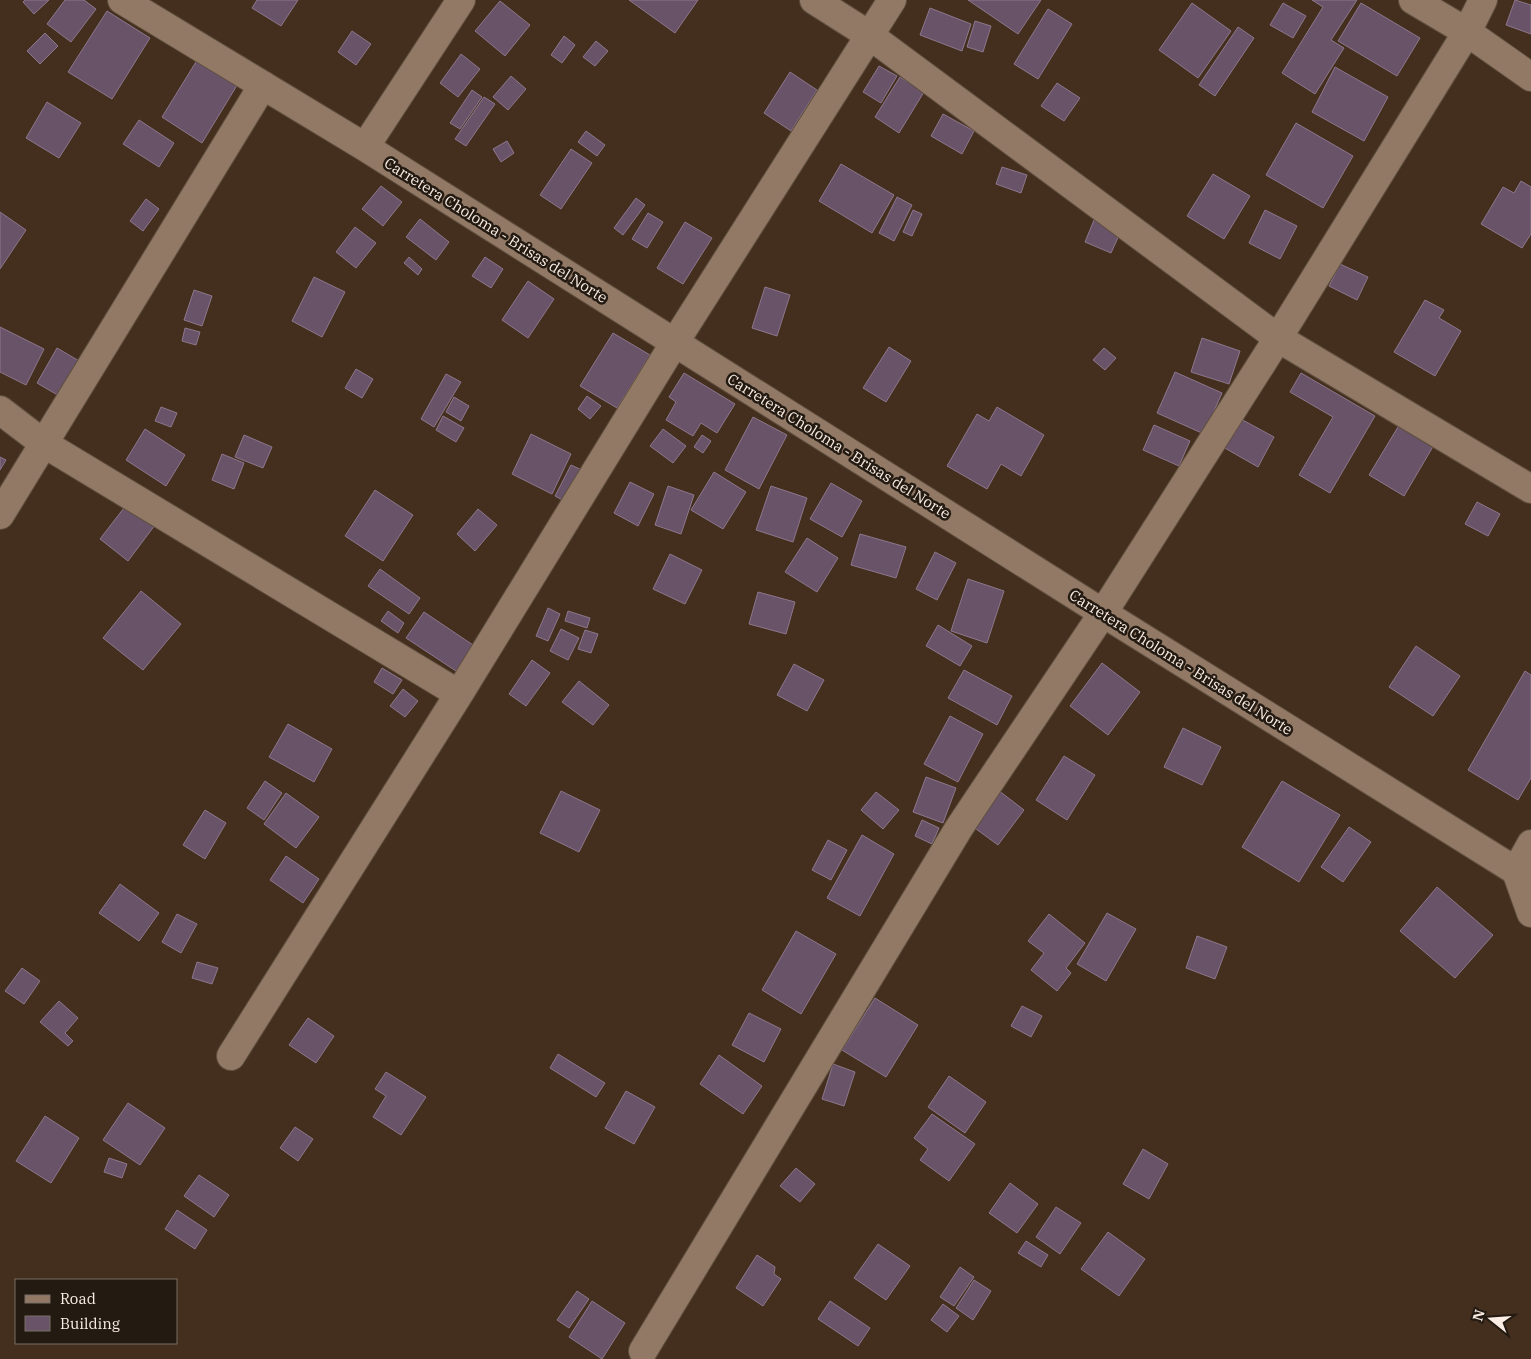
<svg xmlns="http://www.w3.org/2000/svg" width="1531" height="1359" viewBox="0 0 1531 1359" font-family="'IBM Plex Serif',serif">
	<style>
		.building { fill: #685368; stroke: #8d778c }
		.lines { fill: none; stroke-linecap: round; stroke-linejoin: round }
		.street-casing { stroke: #604f3f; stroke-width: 30 }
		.secondary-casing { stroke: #604f3f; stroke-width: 30 }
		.street { stroke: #917966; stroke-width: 28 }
		.secondary { stroke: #917966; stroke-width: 28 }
		.labels { text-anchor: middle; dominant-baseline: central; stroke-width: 5; stroke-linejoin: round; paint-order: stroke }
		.street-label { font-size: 15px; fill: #fbede3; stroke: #231a12 }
	</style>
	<rect width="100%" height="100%" fill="#442f1e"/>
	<path class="building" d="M25,0H49L34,14L23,2Z
		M65,0H84L96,9L71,42L47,24Z
		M257,0H298L281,26L252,8Z
		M629,0H698L675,33Z
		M968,0H1041L1018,34Z
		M1312,0H1357L1331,40L1344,48L1315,94L1282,73L1323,7Z
		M1515,0L1531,5V34L1506,25Z
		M500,1L530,25L505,56L475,31Z
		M1192,3L1231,31L1198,78L1159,50Z
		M1283,3L1306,16L1293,38L1270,25Z
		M1361,3L1420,38L1397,76L1338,41Z
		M930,8L971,24L962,51L920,35Z
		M1048,9L1072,24L1038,79L1014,64Z
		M107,11L150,38L112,99L68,72Z
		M975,21L991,26L983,52L967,47Z
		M1238,27L1254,38L1215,96L1199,85Z
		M352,31L371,44L356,65L338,52Z
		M45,33L58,46L40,64L27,51Z
		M564,36L575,45L562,63L551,55Z
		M596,41L608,51L595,66L583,57Z
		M461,54L480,69L458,97L440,83Z
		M199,57L239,82L202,143L162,117Z
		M879,66L897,76L881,103L863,92Z
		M1335,67L1388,97L1364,141L1312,112Z
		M790,72L817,90L791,131L764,113Z
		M511,76L526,89L508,110L493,97Z
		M900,77L924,92L899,133L875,117Z
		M1057,83L1080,98L1064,121L1041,106Z
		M472,90L482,97L460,129L450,123Z
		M484,97L495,104L466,146L455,139Z
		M47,102L81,123L59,158L26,138Z
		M943,114L974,131L962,154L931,136Z
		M139,120L174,143L159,167L123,144Z
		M1296,123L1353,156L1323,208L1266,175Z
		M586,131L605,145L597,156L578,142Z
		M507,141L514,153L501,162L493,149Z
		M571,149L592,163L561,209L540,195Z
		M841,164L894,195L872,233L819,201Z
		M1002,167L1027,175L1021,193L996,184Z
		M1213,174L1250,196L1224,239L1187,216Z
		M1521,181L1531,187V234L1522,248L1481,224L1503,187L1514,193Z
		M381,186L402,202L383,226L362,209Z
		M897,197L912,205L894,241L879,233Z
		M636,198L645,205L623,235L614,228Z
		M146,199L159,209L143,231L130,221Z
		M913,210L922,214L912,236L903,232Z
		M1265,210L1297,226L1280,259L1249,243Z
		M0,212L26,230L0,269Z
		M648,213L663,222L647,248L632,239Z
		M420,219L449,242L436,260L406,237Z
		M1094,220L1121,231L1111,253L1085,242Z
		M685,222L712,238L683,284L657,268Z
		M355,227L376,243L356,268L336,252Z
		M409,257L422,269L418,275L404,263Z
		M485,257L503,269L491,288L472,276Z
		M1340,264L1368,277L1357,300L1329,286Z
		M314,277L345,292L322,337L292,321Z
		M528,281L554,299L528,338L502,320Z
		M765,287L790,295L777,336L752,328Z
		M194,290L212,296L202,326L184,320Z
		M1425,300L1444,310L1439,318L1461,331L1435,376L1394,352Z
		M0,327L44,349L26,385L0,372Z
		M185,328L200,332L196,345L182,341Z
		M613,333L650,355L617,408L580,386Z
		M1202,338L1240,351L1229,384L1191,372Z
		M889,347L911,361L886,402L863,388Z
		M57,348L81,362L61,397L37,383Z
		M1104,348L1116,358L1105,370L1093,360Z
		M356,369L373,379L362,398L345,388Z
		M1175,372L1222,393L1204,434L1157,413Z
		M684,373L735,404L717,433L701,423L693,436L666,420L676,402L669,397Z
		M1301,373L1375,416L1330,493L1299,475L1333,417L1290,392Z
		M446,374L461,382L434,427L421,419Z
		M587,396L601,406L590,419L578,409Z
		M454,397L469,406L461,421L446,412Z
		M161,407L177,413L171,427L155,421Z
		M997,407L1044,435L1021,476L1001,464L987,489L947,466L977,414L989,421Z
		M443,416L464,428L456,442L436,430Z
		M753,417L787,435L759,489L725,470Z
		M1404,417L1438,438L1404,496L1369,475Z
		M1239,418L1274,437L1258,467L1223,447Z
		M1154,425L1190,441L1179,466L1143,450Z
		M145,429L185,455L166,486L126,460Z
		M663,429L686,446L673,463L650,446Z
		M531,434L571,454L552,494L512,474Z
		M244,435L272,447L263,468L235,457Z
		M702,435L711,441L703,453L694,447Z
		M222,454L244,463L234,489L212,480Z
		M0,457L6,460L0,470Z
		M571,465L584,471L568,503L555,496Z
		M714,472L746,492L723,529L691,510Z
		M630,482L654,494L638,526L614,513Z
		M831,483L862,501L842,537L810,519Z
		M668,486L694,495L681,534L655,525Z
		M771,486L807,498L793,542L756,530Z
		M375,490L413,515L383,561L345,536Z
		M1477,502L1500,514L1488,536L1465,524Z
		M127,504L155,525L128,561L100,539Z
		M478,509L497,525L475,551L457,534Z
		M860,534L906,547L896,578L851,565Z
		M807,538L838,558L817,592L785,572Z
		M935,552L956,563L937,600L916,589Z
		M670,554L702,570L685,604L653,589Z
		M380,569L420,598L409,614L368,586Z
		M968,579L1004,591L987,643L951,631Z
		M141,591L181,624L143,670L103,638Z
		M758,592L795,602L786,634L749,624Z
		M548,608L560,614L548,641L536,636Z
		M388,611L404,623L398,633L381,621Z
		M568,611L590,618L587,628L565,621Z
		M424,612L473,645L456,671L406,638Z
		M938,625L972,646L960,666L926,646Z
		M561,629L579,638L568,660L550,651Z
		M585,630L598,634L591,653L578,649Z
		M1416,646L1460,676L1433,716L1389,687Z
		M532,660L550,673L526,706L509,694Z
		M1102,663L1140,692L1108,735L1070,706Z
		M794,664L824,680L807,711L777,695Z
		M382,668L402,680L393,694L374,682Z
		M964,670L1012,696L997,725L948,698Z
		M1525,671L1531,675V778L1518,800L1468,770Z
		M579,681L609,705L593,725L562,702Z
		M403,689L418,701L405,717L390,706Z
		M950,716L983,734L958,782L924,764Z
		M288,724L332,749L314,782L269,757Z
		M1183,728L1221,747L1202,785L1164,767Z
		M1064,756L1095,775L1067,820L1036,800Z
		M926,777L956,788L943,823L913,812Z
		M265,781L282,793L264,820L247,808Z
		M1282,781L1340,815L1299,882L1242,847Z
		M998,790L1024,810L998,845L972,826Z
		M561,791L600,810L579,852L540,833Z
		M876,792L899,810L883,829L861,810Z
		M286,793L319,817L296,848L264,824Z
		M205,810L226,823L205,859L183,845Z
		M922,820L939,828L932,844L915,836Z
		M1349,827L1371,842L1343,882L1321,867Z
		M862,835L894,854L860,916L827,898Z
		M828,840L847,850L831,880L812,870Z
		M286,856L319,879L303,903L270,880Z
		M120,884L159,913L139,941L99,913Z
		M1437,887L1493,935L1455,978L1400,931Z
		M1107,913L1136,929L1106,981L1077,964Z
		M177,914L197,924L181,953L162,942Z
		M1049,914L1085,943L1066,968L1071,973L1057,991L1031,970L1044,953L1028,941Z
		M796,931L836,954L801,1014L762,990Z
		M1197,936L1227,947L1215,979L1186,968Z
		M197,962L218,968L212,984L192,978Z
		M22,968L40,981L24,1004L5,991Z
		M875,998L918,1025L886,1077L842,1050Z
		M59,1001L78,1018L65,1033L73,1041L68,1046L40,1022Z
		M1022,1006L1042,1016L1031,1037L1011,1026Z
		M749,1013L781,1029L764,1062L732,1045Z
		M308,1018L334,1036L316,1063L289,1045Z
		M558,1054L605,1083L596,1097L550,1068Z
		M719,1055L762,1086L743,1114L700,1084Z
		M833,1064L855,1072L844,1106L822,1099Z
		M386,1072L426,1097L401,1135L373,1117L386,1096L375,1089Z
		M949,1076L986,1102L965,1133L928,1107Z
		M626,1091L655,1107L634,1144L605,1128Z
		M128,1103L165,1128L140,1165L103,1140Z
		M932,1114L975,1144L949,1181L920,1160L928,1149L914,1138Z
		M45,1116L79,1138L51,1183L16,1161Z
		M295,1127L313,1139L298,1161L280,1148Z
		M1143,1149L1168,1164L1149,1199L1123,1184Z
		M109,1158L127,1164L122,1178L104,1172Z
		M796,1168L815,1184L800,1202L780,1186Z
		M199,1175L229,1195L214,1217L184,1196Z
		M1010,1183L1038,1204L1017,1233L989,1213Z
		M1056,1207L1081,1223L1060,1254L1036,1237Z
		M177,1210L207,1230L195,1249L165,1229Z
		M1108,1232L1145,1259L1119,1296L1081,1269Z
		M1026,1241L1048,1255L1041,1267L1018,1253Z
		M878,1244L910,1266L886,1300L854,1278Z
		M757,1255L775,1267L774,1274L781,1279L763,1306L736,1288Z
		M960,1267L974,1277L954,1306L940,1297Z
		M974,1280L991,1291L973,1320L956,1308Z
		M577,1291L589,1299L569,1328L557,1320Z
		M592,1301L625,1323L602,1359L569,1337Z
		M830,1301L870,1328L858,1346L818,1319Z
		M943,1304L959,1316L947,1332L931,1320Z"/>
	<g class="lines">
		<defs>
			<path id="street" d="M122,0L365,147L1103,613L1516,871
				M814,0L869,35L1278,338L1531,489
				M1413,0L1467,32L1531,77
				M365,147L461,0
				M0,410L43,443L459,694
				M0,515L263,85
				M231,1056L459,694L675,342L892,0
				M643,1351L959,828L1103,613L1278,338L1467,32L1483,0"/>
			<path id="secondary" d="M1531,844L1516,871L1531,913"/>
		</defs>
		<use href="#street" class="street-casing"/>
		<use href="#secondary" class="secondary-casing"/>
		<use href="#street" class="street"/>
		<use href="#secondary" class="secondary"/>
	</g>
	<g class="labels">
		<g class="street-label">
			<text transform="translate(496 230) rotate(32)">Carretera Choloma - Brisas del Norte</text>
			<text transform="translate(839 446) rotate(32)">Carretera Choloma - Brisas del Norte</text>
			<text transform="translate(1181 662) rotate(32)">Carretera Choloma - Brisas del Norte</text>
		</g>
	</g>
	<rect x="15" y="1279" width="162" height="65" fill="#231a12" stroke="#796e66"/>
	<rect x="25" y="1295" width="25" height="8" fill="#917966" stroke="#796e66"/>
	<text x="60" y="1304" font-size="15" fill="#fbede3">Road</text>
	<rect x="25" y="1316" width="25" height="15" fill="#685368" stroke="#796e66"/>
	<text x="60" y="1329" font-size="15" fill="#fbede3">Building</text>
	<g transform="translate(1491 1319) rotate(287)" stroke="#231a12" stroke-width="4" paint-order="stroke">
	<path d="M0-4L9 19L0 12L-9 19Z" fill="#fbede3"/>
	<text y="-8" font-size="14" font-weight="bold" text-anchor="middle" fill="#fbede3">N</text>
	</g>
</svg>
